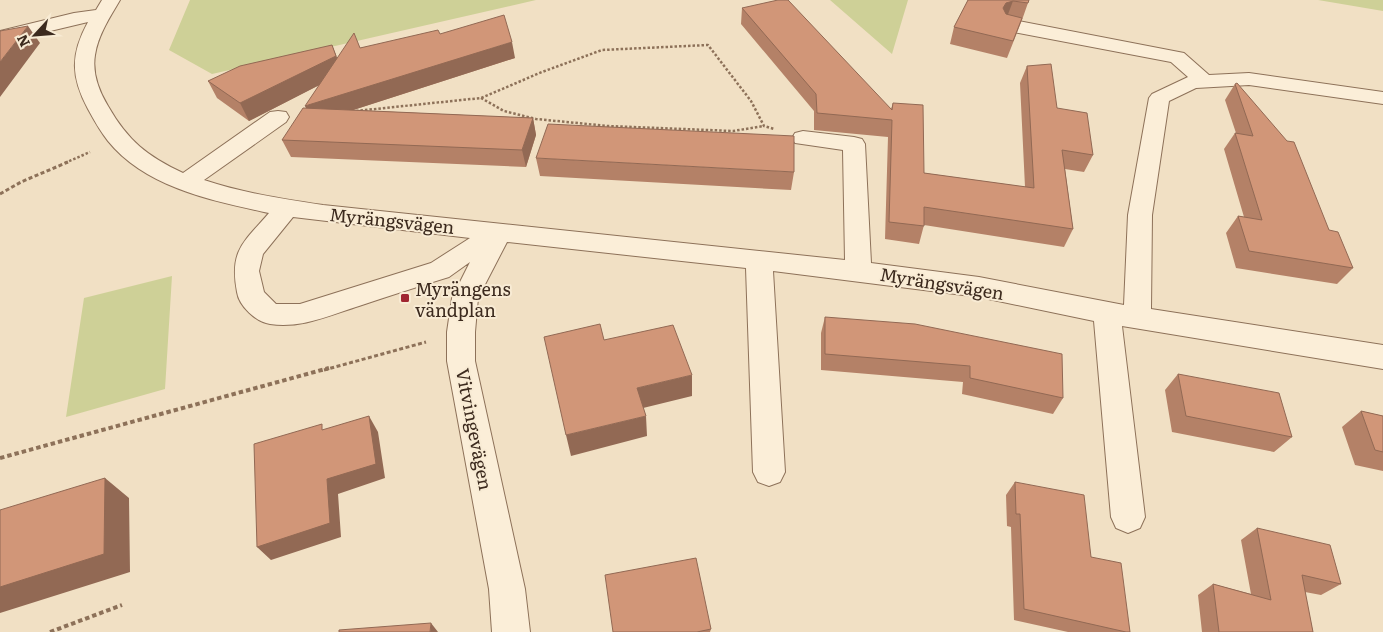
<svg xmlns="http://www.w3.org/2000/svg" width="1383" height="632" viewBox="0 0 1383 632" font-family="Literata,serif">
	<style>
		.green { fill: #ced097 }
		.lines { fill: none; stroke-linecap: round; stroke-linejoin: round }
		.minor-casing { stroke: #8d7159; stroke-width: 2 }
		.path-far2 { stroke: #8d7159; stroke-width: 2.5; stroke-dasharray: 2.5 2; stroke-linecap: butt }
		.path-far1 { stroke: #8d7159; stroke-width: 3; stroke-dasharray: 4 2.5; stroke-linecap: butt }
		.path { stroke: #8d7159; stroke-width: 4; stroke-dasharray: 4.5 3; stroke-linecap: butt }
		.minor { fill: #fbeed8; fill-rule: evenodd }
		.wall { fill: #b48167 }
		.shaded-wall { fill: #926954 }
		.building { fill: #d19678; stroke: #926954 }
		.poi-dot { fill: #a02530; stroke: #f8ebd4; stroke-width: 2 }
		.labels { text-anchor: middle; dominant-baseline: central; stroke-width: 4; stroke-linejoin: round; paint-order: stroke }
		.street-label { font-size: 18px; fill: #3c2a1e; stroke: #f8ebd4 }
		.poi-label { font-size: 18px; fill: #3c2a1e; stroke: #f8ebd4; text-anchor: start }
	</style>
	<rect width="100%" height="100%" fill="#f1e0c4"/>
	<path class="green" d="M190,0H536L212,74L169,50Z
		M830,0H908L892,54Z
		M1318,0H1383V11Z
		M172,276L165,389L66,417L84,298Z"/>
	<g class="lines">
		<defs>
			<path id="minor" d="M102,0H120C110,17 98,35 95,55C92,73 99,91 108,106C128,141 147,156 183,173L270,112L278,111L286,112L289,117L286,122L204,180C243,193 283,199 323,205L845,260L843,150L795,143L792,138L795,133L803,131L854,137L862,139L865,144L871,263L979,277L1124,305L1128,215L1149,98L1152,94L1188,77L1171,62L1008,31L1001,29L999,25L1001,21L1008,19L1184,53L1209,75L1249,73L1383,92V104L1249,85L1196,88L1169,101L1152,215L1151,309L1383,345V369L1122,326L1145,517L1140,528L1128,533L1116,528L1111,517L1094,321L979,297L773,271L785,472L780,482L769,486L758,482L753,472L746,268L507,242L478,298L475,332V361L525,589L530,632H492L489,589L447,361V332L452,298L470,262L449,277C419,286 389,296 359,306C330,315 301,329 270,324C256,322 239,306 237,292C229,250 244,242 269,213C214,201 146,188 108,141C100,131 94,120 88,109C71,77 70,55 88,22L0,43V31L74,13L96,10ZM293,217L470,238L431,263L300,304H276L264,292L259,271L263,254Z"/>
		</defs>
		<use href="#minor" class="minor-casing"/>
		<path class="path-far2" d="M481,98L504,111L536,119L608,126L733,131L764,126
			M356,111L481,98L542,72L602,50L708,45L751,101L764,126L774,129
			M65,163L90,152"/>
		<path class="path-far1" d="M0,194L21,182L68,162
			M324,370L426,342"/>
		<path class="path" d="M0,458L329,368
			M50,632L122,605"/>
		<use href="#minor" class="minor"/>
	</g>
	<path class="wall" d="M968,0H1029L1022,20L1007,58L950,44L954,27Z
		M742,8L891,109L893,103L924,173L1025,187L1020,83L1027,66L1057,108L1093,155L1084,172L1065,169L1073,229L1064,247L924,225L919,244L885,239L888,137L814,130V111L741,24Z
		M440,34L515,58L353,110L533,118L536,135L526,167L291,157L282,140L306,108L319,85L249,121L217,98L208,81L332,45L337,58L360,48Z
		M1235,84L1353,268L1337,284L1236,268L1226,233L1238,216L1244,217L1224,149L1235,133H1236L1225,100Z
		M536,158L794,172L791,190L540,176Z
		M825,317L1063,398L1053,414L962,394L963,382L821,370V333Z
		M1178,374L1292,437L1274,452L1172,432L1165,390Z
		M1361,411L1383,416V471L1355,465L1342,427Z
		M1015,482L1091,557L1130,632H1068L1014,620L1011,527L1007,526L1006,495Z
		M1257,528L1341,584L1321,595L1305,592L1313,632H1202L1198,595L1213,584L1251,594L1241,540Z
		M711,629L710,632H613Z"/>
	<path class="shaded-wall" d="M1013,1L1007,17L1003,8L1006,3Z
		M28,26L40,43L0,97V62Z
		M512,42L515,58L313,123L305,106Z
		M332,45L343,73L249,121L240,103Z
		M533,118L536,135L526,167L522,150Z
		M692,375V396L639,409L637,388Z
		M369,416L378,432L385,478L338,494L341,537L271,560L257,547L327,479Z
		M646,416L647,436L571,456L566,435Z
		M105,478L129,498L130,572L0,613V587Z
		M431,623L438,632H430Z"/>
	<path class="building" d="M778,0H788L892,110L893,103L923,105L924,173L1034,188L1027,66L1051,64L1057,108L1087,113L1093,155L1062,150L1073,229L924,207V226L889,222L892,120L817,113L816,94L742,8Z
		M968,0H1029L1028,3L1013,1L1006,3L1003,8L1006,14L1022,18L1013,41L954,27Z
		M504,15L512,42L305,106L354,33L360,48L438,30L440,34Z
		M28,26L0,62V31Z
		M332,45L336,56L240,103L208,81L240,66Z
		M1237,83L1287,141L1294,142L1329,230L1338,232L1353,268L1249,251L1238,216L1262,220L1235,133L1253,136L1235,84Z
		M303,108L533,118L522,150L282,140Z
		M548,124L794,136V172L536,158Z
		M825,317L915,324L1062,354L1063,398L970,378V366L825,354Z
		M600,324L604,340L673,325L692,375L637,388L646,416L566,435L544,337Z
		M1178,374L1279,393L1292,437L1186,416Z
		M1361,411L1383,416V452L1375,450Z
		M369,416L376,464L327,479L330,523L257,547L254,444L322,424V430Z
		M105,478L104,554L0,587V510Z
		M1015,482L1084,495L1091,557L1121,563L1130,632H1126L1024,609L1020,514H1016Z
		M1257,528L1330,545L1341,584L1302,575L1313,632H1219L1213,584L1271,600Z
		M696,558L711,629L697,632H613L605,575Z
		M431,623L430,632H339V630Z"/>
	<rect class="poi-dot" x="400" y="293" width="10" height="10" rx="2.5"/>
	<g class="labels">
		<g class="street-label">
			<text transform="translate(392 220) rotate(6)">Myrängsvägen</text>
			<text transform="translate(942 283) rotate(9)">Myrängsvägen</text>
			<text transform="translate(475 429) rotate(79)">Vitvingevägen</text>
		</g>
		<g class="poi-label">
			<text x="415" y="288">Myrängens<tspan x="415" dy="21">vändplan</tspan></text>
		</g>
	</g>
	<g transform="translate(35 35) rotate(244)" stroke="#f8ebd4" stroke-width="4" paint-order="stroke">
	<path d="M0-4L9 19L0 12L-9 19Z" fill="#3c2a1e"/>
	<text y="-8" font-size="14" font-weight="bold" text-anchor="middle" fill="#3c2a1e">N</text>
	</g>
</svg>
